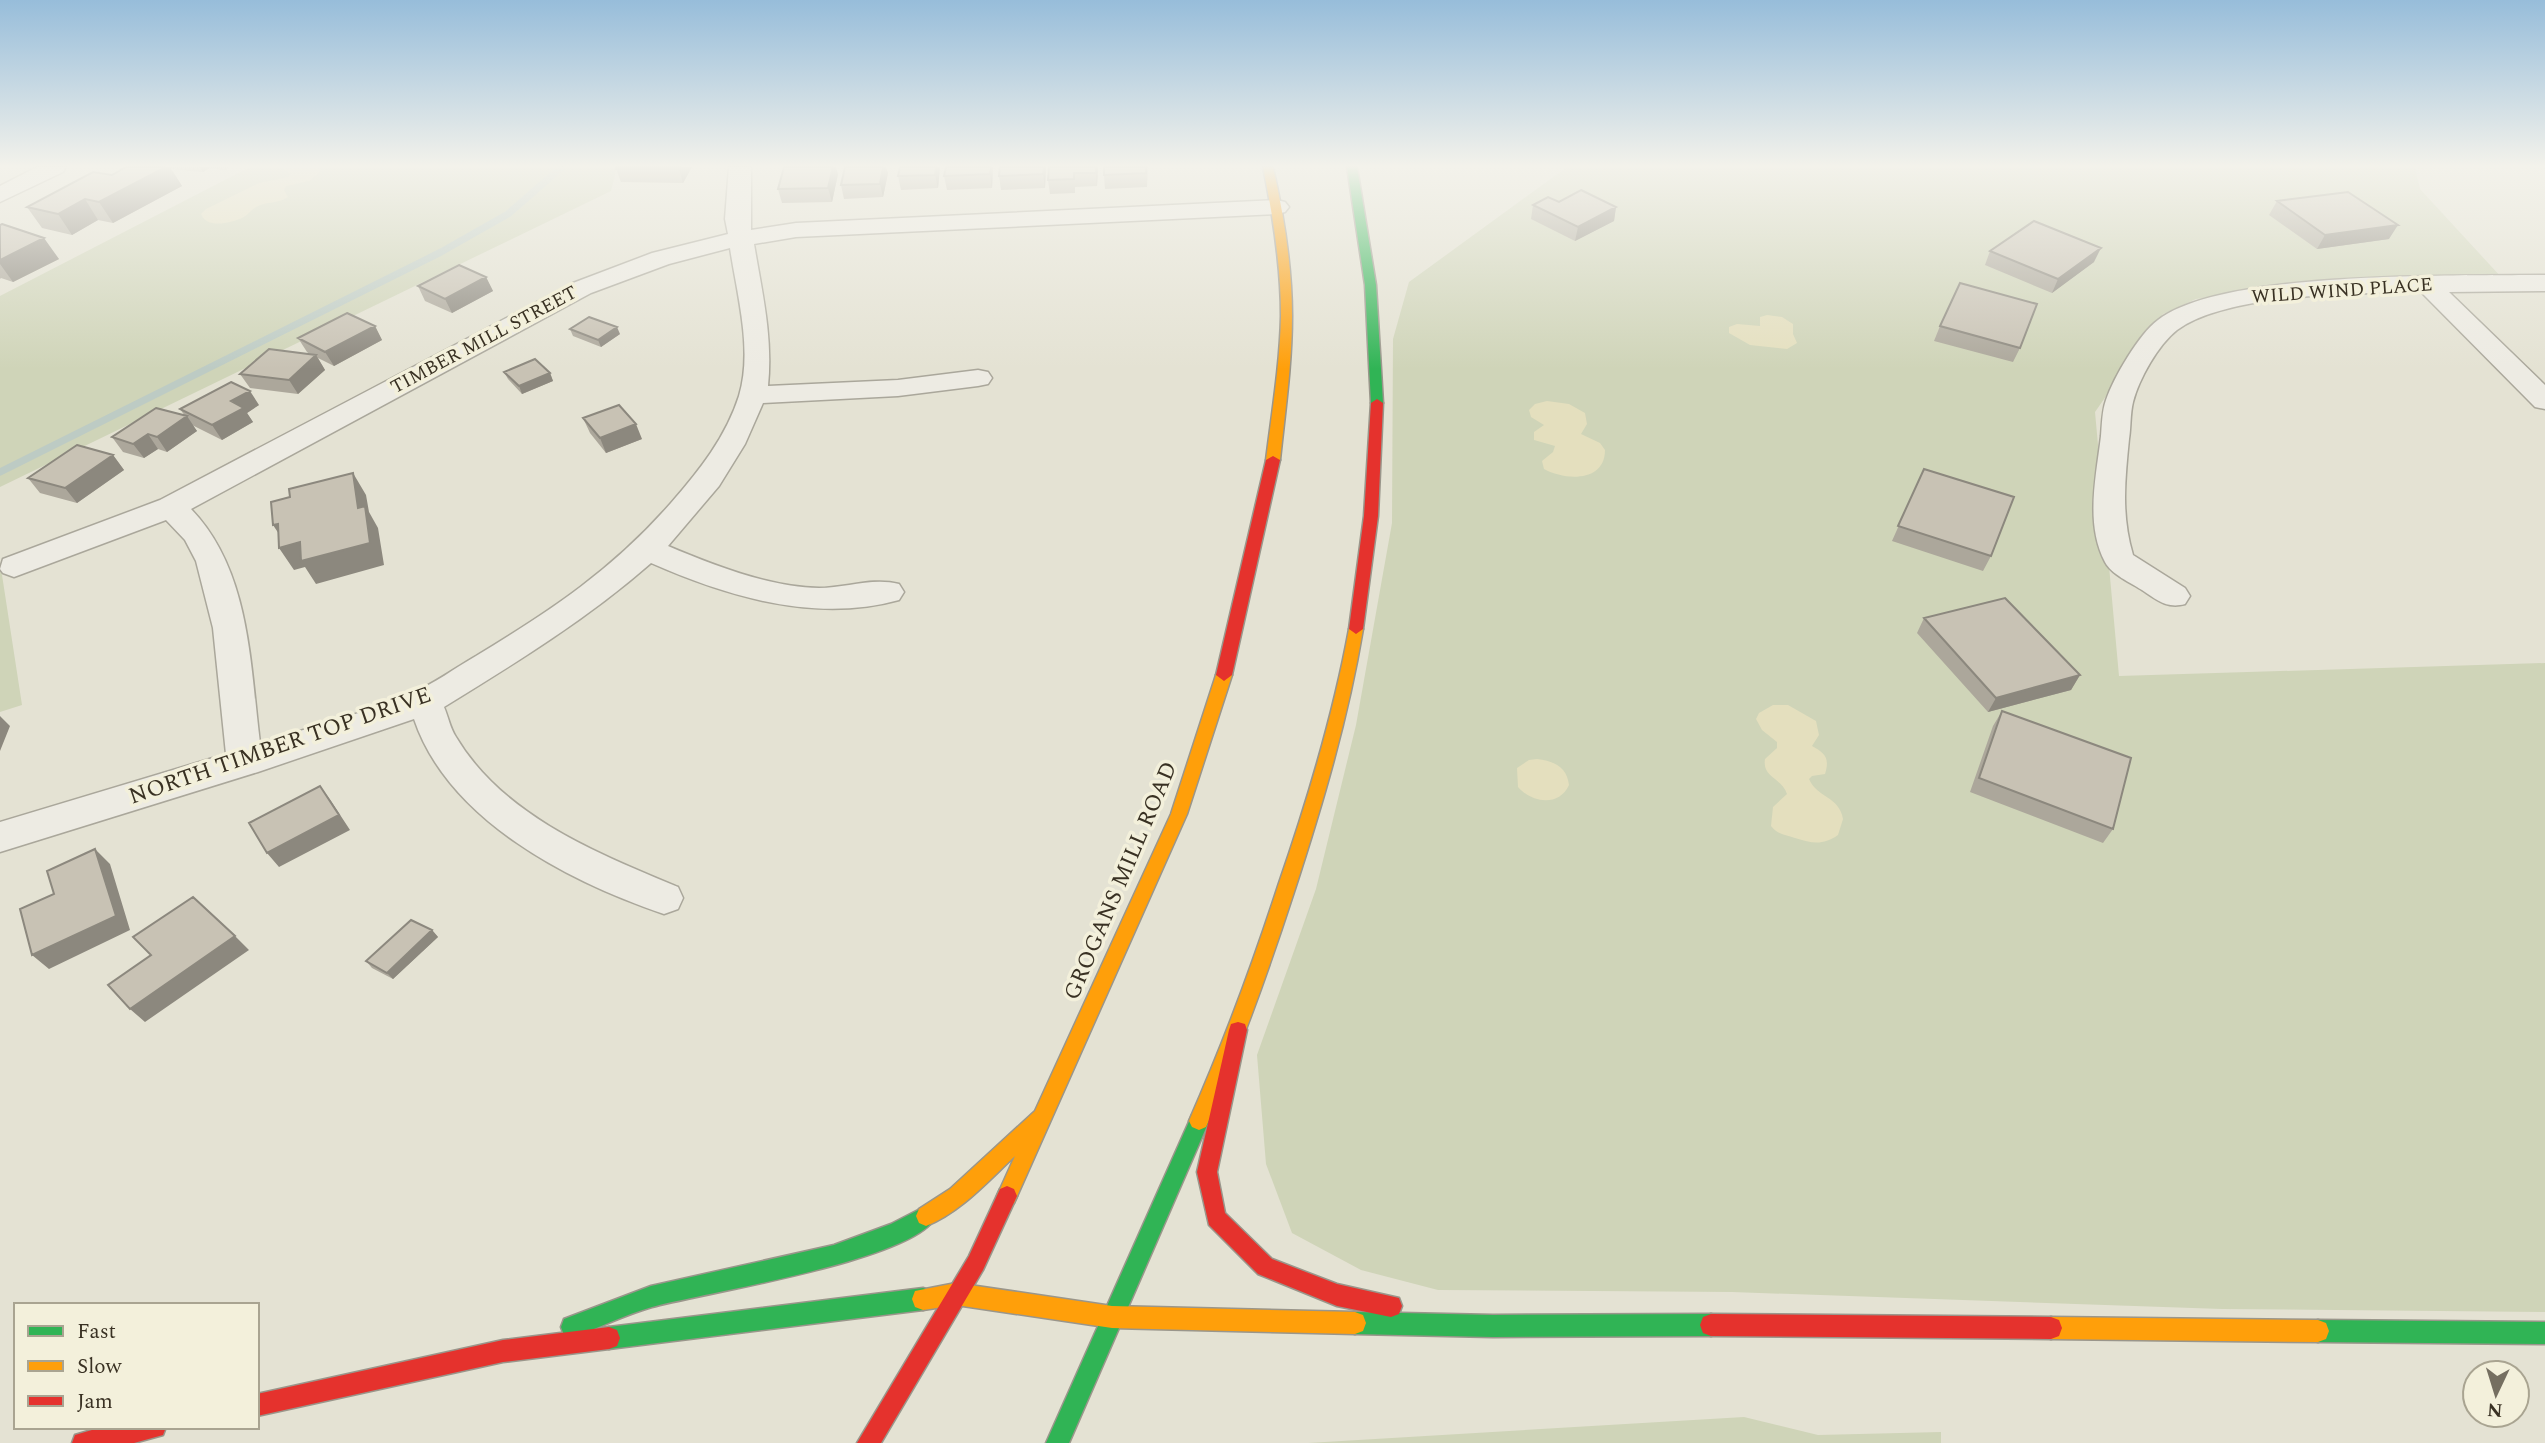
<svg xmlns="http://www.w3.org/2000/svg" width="2545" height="1443" viewBox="0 0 2545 1443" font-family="Spectral,serif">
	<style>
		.green { fill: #cfd4b8 }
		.sand { fill: #e4dfbe }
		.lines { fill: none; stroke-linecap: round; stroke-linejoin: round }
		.stream { stroke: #bdcbc4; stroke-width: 7 }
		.street-casing { stroke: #aaa79b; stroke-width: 3 }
		.fast-casing { stroke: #9a968b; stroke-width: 3 }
		.slow-casing { stroke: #9a968b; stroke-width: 3 }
		.jam-casing { stroke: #9a968b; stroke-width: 3 }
		.street { fill: #edebe3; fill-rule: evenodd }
		.fast { fill: #30b455; fill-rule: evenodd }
		.slow { fill: #ff9f0a; fill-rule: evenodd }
		.jam { fill: #e5322d; fill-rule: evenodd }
		.wall { fill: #aca79b }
		.shaded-wall { fill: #8c887e }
		.building { fill: #c8c2b4; stroke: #8c887e; stroke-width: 2 }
		.labels { text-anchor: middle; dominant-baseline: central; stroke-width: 7; stroke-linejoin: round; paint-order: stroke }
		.far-street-label { font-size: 19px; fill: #393123; stroke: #f3f0db }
		.street-label { font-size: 23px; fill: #393123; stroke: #f3f0db }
	</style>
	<rect width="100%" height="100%" fill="#e4e2d3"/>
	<path class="green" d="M250,167H617L611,191L0,487V296Z
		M1567,167H2415L2420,189L2502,278L2278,287L2196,299L2163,314L2095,412L2119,676L2545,663V1312L2222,1309L1732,1292L1438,1290L1361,1270L1292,1233L1266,1164L1257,1055L1316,889L1356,725L1392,523L1393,339L1409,282Z
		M0,562L22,705L0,712Z
		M1744,1417L1818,1435L1941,1432V1443H1308Z"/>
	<path class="sand" d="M281,167H320L321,171L309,181L286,186L284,190L288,197C278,204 266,201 256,207C251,210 248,215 242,218C230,223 207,229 201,214L206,209L259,183L289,177L290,173Z
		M1767,315L1782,317L1793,324V334L1797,343L1787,349L1750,345L1729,333V327L1737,324L1760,326V317Z
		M1547,401L1569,404L1585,413L1587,424L1581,434L1600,443L1605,450C1605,482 1566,481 1544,469L1542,461L1553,452L1555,446L1534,440V432L1544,425L1531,417L1529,410L1535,404Z
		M1773,705H1788L1816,721L1819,735L1812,746C1825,753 1830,758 1825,774L1812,776L1809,779C1817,798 1839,796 1843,819L1838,835C1822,846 1812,843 1795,838C1785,834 1778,835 1771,826L1773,807L1787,794C1781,777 1762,778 1765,759L1777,748V742L1762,730L1756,719L1759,713Z
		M1537,759C1554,761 1567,767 1569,785C1559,807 1532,803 1518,787L1517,768L1529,760Z"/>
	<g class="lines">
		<path class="stream" d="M0,472L441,252L508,214L562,167"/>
		<defs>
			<path id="street" d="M37,167H66L63,172L0,202V186Z
				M729,167H751V230L796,223L1277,200L1285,202L1289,207L1285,212L1277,214L796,237L754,244C762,292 773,337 768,386L898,380L978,370L988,372L992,378L988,384L978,386L898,396L763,403L745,444L719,486L668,546C713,565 769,587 819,588C845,588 873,577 899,584L904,592L899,600C816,623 728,597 651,563C587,619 517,662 444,707C448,716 450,728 456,737C503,816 597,853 678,887L683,898L678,909L664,914C569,882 448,820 414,719L258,772L0,852V822L226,754L213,628L196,561L185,540L166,520L14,577L3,573L0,569L3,559L160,500L573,283L652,253L728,234L725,219ZM730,248C737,295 753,350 739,396C726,437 699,471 671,503C612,570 552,610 476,656C455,668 434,684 412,693C364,714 310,727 260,743C250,663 250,570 191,509L591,293L669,264Z
				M2545,275V291L2449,292L2545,385V409L2535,407L2421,292C2358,293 2227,293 2177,330C2158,345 2139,379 2133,402C2130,414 2131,427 2129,439C2125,479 2121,515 2133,555L2185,588L2190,596L2185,604C2167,609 2157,600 2142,590C2131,583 2111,574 2105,562C2085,524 2096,477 2101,436C2102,424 2102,411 2106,400C2114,377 2139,334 2158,320C2223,270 2459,276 2545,275Z"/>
			<path id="fast" d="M1347,167H1357L1376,285L1383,403L1377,407L1371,403L1365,285Z
				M1199,1112L1206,1115L1209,1121L1069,1443H1046L1192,1115Z
				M926,1206L933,1209L936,1216C918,1260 702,1293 652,1307C624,1315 598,1328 572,1338L564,1335L561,1327L564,1319L651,1286L834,1245L891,1224Z
				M923,1288L931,1291L934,1299L931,1307L923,1310L609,1349L601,1346L598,1338L601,1330L609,1327Z
				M1355,1312L1493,1315L1711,1314L1719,1317L1722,1325L1719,1333L1711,1336L1493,1337L1355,1334L1347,1331L1344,1323L1347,1315Z
				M2318,1320L2545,1322V1344L2318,1342L2310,1339L2307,1331L2310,1323Z"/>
			<path id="slow" d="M1263,167H1273C1284,216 1292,266 1292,316C1292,364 1285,412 1280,460L1273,464L1266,460C1272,412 1280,364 1281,316C1281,266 1273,216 1263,167Z
				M1356,624L1363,629C1348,719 1322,806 1294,892C1268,972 1240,1051 1206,1127L1199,1130L1192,1127L1189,1121C1223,1044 1252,966 1278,886C1307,802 1333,717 1349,629Z
				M1224,669L1232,675L1187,814L1014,1203L1007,1206L1000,1203L997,1196L1015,1156C988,1181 961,1212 926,1226L919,1223L916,1216L919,1209L950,1189L1035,1111L1171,814L1216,675Z
				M956,1283L1112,1306L1355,1312L1363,1315L1366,1323L1363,1331L1355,1334L1112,1328L956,1305L923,1310L915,1307L912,1299L915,1291Z
				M2051,1317L2318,1320L2326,1323L2329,1331L2326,1339L2318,1342L2051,1339L2043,1336L2040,1328L2043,1320Z"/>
			<path id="jam" d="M1377,399L1383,403L1378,516L1363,629L1356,634L1349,629L1364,516L1371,403Z
				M1273,456L1280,460L1232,675L1224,681L1216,675L1266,460Z
				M1238,1022L1245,1024L1247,1030L1217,1172L1225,1213L1272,1259L1337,1284L1399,1298L1402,1306L1399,1314L1391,1317L1337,1306L1258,1274L1209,1225L1197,1172L1229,1030L1231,1024Z
				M1007,1186L1014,1189L1017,1196L983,1270L881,1443H857L969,1256L1000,1189Z
				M1711,1314L2051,1317L2059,1320L2062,1328L2059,1336L2051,1339L1711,1336L1703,1333L1700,1325L1703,1317Z
				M609,1327L617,1330L620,1338L617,1346L609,1349L503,1362L257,1416V1394L503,1340Z
				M102,1427H166L163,1435L134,1443H72L75,1435Z"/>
		</defs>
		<use href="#street" class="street-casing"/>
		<use href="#fast" class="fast-casing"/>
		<use href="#slow" class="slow-casing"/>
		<use href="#jam" class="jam-casing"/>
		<use href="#street" class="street"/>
		<use href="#fast" class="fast"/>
		<use href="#slow" class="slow"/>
		<use href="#jam" class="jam"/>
	</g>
	<path class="wall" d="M126,167H229L226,170L210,168L203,172L171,169L182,186L113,223L98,220L72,235L42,228L27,207L112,175Z
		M617,167H692L683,183L621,182L616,169Z
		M900,167H940L938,188L901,190L898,176Z
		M946,167H993L992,188L947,190L944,176Z
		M1000,167H1046L1045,188L1001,190L999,176Z
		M1049,167H1098L1097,186L1075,187V193L1050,194L1048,180Z
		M1148,167L1147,187L1105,189L1104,175Z
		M888,173L883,197L844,199L841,185Z
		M838,174L832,202L782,203L778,189Z
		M2277,201L2389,239L2317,249L2269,215Z
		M1559,202L1616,207L1614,221L1575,241L1531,219L1533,205Z
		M0,225L59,259L13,282L1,278L0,279Z
		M1990,251L2094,262L2052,293L1985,265Z
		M486,277L493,291L452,313L425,301L418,286Z
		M375,326L382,340L334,366L318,358L325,370L298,394L250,388L240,374L311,355L307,352L298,338Z
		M1940,326L2020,348L2013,362L1934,341Z
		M570,329L620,334L601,347L573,336Z
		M504,372L550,373L553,381L522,394L508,379Z
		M259,405L247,413L253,422L222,440L192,425L197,431L167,452L158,449L144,458L123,452L112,437L185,416L180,409Z
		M583,418L642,439L606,453L590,433Z
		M113,455L124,470L77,503L40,493L28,478Z
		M1924,469L1991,556L1983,571L1892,541Z
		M1924,618L2080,675L2071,690L1988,712L1917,633Z
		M2002,711L2113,829L2103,843L1970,792L1993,726Z
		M432,930L438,937L393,979L372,968L366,961Z"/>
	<path class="shaded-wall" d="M166,167H170L182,186L113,223L99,202Z
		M200,167H209L210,168L203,172Z
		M680,167H692L683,183L679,169Z
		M833,167H836L838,174L832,202L828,188Z
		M883,167H886L888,173L883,197L880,184Z
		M936,167H940L938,188L935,175Z
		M991,167H993L992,188L990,174Z
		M1044,167H1046L1045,188L1043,174Z
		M1096,167H1098L1097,186L1096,173Z
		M85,199L98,220L72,235L58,214Z
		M1616,207L1614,221L1575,241L1578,227Z
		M2398,225L2389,239L2317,249L2325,235Z
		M44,238L59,259L13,282L0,264V260Z
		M2101,248L2094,262L2052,293L2058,279Z
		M486,277L493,291L452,313L445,299Z
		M375,326L382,340L334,366L325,352Z
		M617,327L620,334L601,347L598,340Z
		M316,355L325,370L298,394L289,380Z
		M550,373L553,381L522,394L519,386Z
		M250,391L259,405L247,413L253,422L222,440L212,425L231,401Z
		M187,416L197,431L167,452L157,437Z
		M636,424L642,439L606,453L600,438Z
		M148,434L158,449L144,458L133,444Z
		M113,455L124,470L77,503L65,488Z
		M353,473L366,495L369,512L378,528L384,565L316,584L305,567L294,570L279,548L287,546L273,525L358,508Z
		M2080,675L2071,690L1988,712L1996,698Z
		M0,716L10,726L0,751Z
		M320,786L331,801L350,830L279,867L267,853Z
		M95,849L110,864L130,930L49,969L32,955Z
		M432,930L438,937L393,979L387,973Z
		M235,936L249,950L145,1022L130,1009Z"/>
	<path class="building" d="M126,167H166L99,202L85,199L58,214L27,207L93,172L112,175Z
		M617,167H680L679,169H616Z
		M784,167H833L828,188L778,189Z
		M845,167H883L880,184L841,185Z
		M900,167H936L935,175L898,176Z
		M946,167H991L990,174L944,176Z
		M1000,167H1044L1043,174L999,176Z
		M1049,167H1096V173H1074V179L1048,180Z
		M1104,167H1146V173L1104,175Z
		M1581,190L1616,207L1578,227L1533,205L1548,197L1559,202Z
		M2348,192L2398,225L2325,235L2277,201Z
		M2034,221L2101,248L2058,279L1990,251Z
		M2,224L44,238L0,260V225Z
		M459,265L486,277L445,299L418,286Z
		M1960,283L2037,304L2020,348L1940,326Z
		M347,313L375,326L325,352L298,338Z
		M589,317L617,327L598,340L570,329Z
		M269,349L316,355L289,380L240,374Z
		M535,359L550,373L519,386L504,372Z
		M231,382L250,391L231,401L244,408L212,425L180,409Z
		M619,405L636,424L600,438L583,418Z
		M156,408L187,416L157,437L148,434L133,444L112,437Z
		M77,445L113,455L65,488L28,478Z
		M1924,469L2014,497L1991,556L1898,526Z
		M353,473L358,508L365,506L370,543L301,561L300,542L279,548L278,524L273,525L271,502L290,497L289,489Z
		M2005,598L2080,675L1996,698L1924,618Z
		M2002,711L2131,758L2113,829L1979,778Z
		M320,786L339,815L267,853L249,823Z
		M95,849L116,916L32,955L20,909L54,894L47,871Z
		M193,897L235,936L130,1009L108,985L151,955L133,937Z
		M411,920L432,930L387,973L366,961Z"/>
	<linearGradient id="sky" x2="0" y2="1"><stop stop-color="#97bdda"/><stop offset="0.45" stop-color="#f3f2eb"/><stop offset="1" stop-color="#f3f2eb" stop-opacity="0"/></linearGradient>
	<rect width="2545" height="369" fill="url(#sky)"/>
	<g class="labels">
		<g class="far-street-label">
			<text transform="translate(2342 291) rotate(-4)">WILD WIND PLACE</text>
			<text transform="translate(484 340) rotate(-28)">TIMBER MILL STREET</text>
		</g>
		<g class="street-label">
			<text transform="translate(280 746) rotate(-19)">NORTH TIMBER TOP DRIVE</text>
			<text transform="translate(1121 881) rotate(-67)">GROGANS MILL ROAD</text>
		</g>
	</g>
	<rect x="14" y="1303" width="245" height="126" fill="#f3f0db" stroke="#a9a491" stroke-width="2"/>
	<rect x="28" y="1326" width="35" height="10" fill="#30b455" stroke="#a9a491" stroke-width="2"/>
	<text x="77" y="1338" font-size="21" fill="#393123">Fast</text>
	<rect x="28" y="1361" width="35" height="10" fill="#ff9f0a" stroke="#a9a491" stroke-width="2"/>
	<text x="77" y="1373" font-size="21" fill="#393123">Slow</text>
	<rect x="28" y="1396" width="35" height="10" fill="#e5322d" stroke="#a9a491" stroke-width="2"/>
	<text x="77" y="1408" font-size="21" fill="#393123">Jam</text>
	<g transform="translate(2496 1394) rotate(184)"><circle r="33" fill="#f3f0db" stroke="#a9a491" stroke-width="2"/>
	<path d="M0-5L12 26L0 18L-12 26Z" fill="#756f61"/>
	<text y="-10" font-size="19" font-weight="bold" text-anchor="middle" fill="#393123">N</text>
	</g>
</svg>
